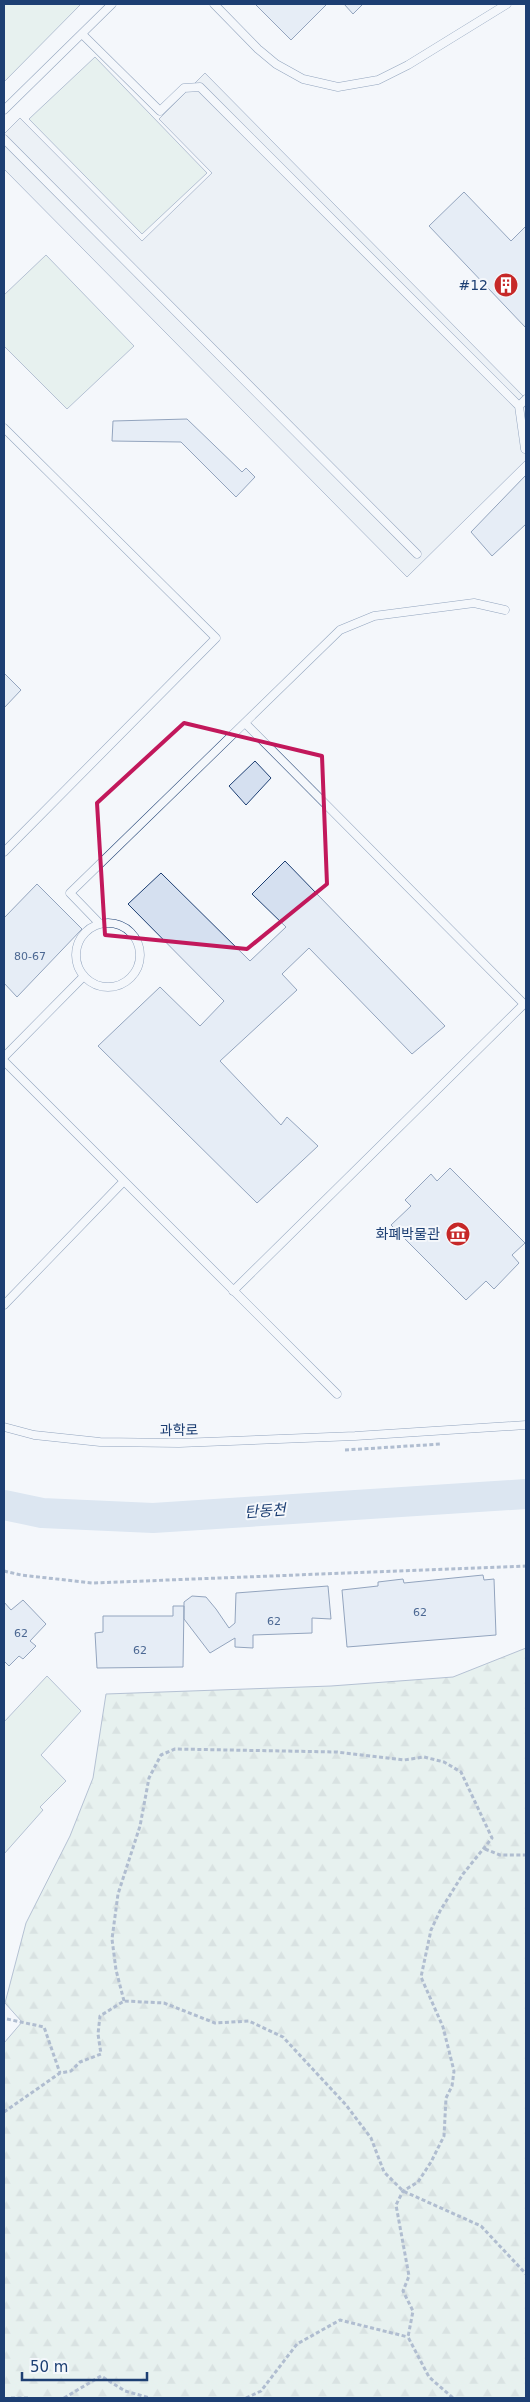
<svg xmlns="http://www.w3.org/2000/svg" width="530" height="2402" viewBox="0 0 530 2402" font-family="'DejaVu Sans','Noto Sans KR',sans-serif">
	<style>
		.green { fill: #d7e8df; stroke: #687fa3 }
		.forest { fill: url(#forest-firs); stroke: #687fa3 }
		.parking { fill: #e3e8f0; stroke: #687fa3 }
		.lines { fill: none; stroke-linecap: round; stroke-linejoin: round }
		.river { stroke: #bed0e5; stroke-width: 30 }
		.building { fill: #d5e0f0; stroke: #1d3f73 }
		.lane-casing { stroke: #1d3f73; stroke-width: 9 }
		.path { stroke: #5e769c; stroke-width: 3; stroke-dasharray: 4 2.5; stroke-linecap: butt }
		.lane { stroke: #f4f7fb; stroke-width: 8 }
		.marked { fill: none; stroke: #c2185b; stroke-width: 4; stroke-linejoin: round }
		.labels { text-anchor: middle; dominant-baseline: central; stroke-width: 4; stroke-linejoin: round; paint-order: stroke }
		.number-label { font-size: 11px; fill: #4b6792 }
		.poi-label { font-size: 14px; fill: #1d3f73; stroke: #f4f7fb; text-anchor: end }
		.street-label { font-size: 14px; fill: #1d3f73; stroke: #f4f7fb }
		.water-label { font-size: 15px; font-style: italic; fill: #1d3f73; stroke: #f4f7fb }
	</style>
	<defs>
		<pattern id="forest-firs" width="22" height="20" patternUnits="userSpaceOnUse" patternTransform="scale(1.25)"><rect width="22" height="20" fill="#d7e8df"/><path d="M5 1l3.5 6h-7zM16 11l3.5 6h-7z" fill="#b8c8c3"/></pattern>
	</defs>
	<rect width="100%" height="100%" fill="#f4f7fb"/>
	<path class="green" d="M4,4H81L4,82Z
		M95,57L207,173L142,234L29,119Z
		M46,255L134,346L67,409L4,346V295Z
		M47,1676L81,1711L41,1755L66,1781L40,1807L43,1810L4,1854V1722Z"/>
	<path class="forest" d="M526,1648V2398H4V2043L22,2022L5,2003L26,1923L70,1836L93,1778L106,1694L331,1686L453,1677Z"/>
	<path class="parking" d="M205,73L526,399V460L407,577L4,169V134L20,118L142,241L212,173L159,119Z"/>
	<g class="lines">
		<path class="river" d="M4,1505L42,1513L153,1518L526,1494"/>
	</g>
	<path class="building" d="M255,4H327L291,40Z
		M344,4H363L353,14Z
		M464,192L511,241L526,226V328L429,226Z
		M187,419L242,472L246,468L255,477L236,497L181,442L112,441L113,421Z
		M526,475V524L492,556L471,532Z
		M4,673L21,690L4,708Z
		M255,761L271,778L246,805L229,786Z
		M285,861L445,1026L412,1054L309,948L282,974L297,990L220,1061L281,1125L287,1117L318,1146L257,1203L98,1046L160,987L200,1026L224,1001L128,904L161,873L250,961L286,927L252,894Z
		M37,884L82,929L17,997L4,983V918Z
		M450,1168L525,1243L512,1255L519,1263L494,1289L486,1281L466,1300L391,1225L411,1206L405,1200L431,1174L437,1181Z
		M483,1575L484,1580L494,1579L496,1635L347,1647L342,1590L378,1586V1582L403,1579L404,1583Z
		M328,1586L331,1619L312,1618V1633L253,1635V1648L235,1647V1638L210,1653L184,1619V1602L192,1596L206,1597L216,1609L229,1628L235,1623L236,1593Z
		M23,1600L46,1624L30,1641L36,1646L23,1659L19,1656L9,1666L4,1661V1602L11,1610Z
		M173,1606H184L183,1667L97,1668L95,1633L103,1632V1616H173Z"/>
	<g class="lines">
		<defs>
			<path id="lane" d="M214,4L258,49L276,64L303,79L338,87L378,80L408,65L507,4
				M82,34L160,111L184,88L200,87L519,406L525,449
				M4,110L112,4
				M4,139L417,554
				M519,406L526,399
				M4,428L216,638L4,852
				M76 955a32 32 0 1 1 64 0a32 32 0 1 1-64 0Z
				M100,924L70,893L340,630L374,616L474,603L505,610
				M4,1057L84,976
				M4,1061L337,1394
				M233,1291L524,1004L245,723
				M4,1305L124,1181
				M4,1427L34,1435L100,1442L179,1443L355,1436L526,1425"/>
		</defs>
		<use href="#lane" class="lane-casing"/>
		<path class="path" d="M345,1450L441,1444
			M4,1571L21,1575L92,1583L526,1566
			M485,1849L500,1855H526
			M124,2001L116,1970L112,1939L118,1894L140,1826L149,1778L161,1755L175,1749L337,1752L404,1760L424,1757L444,1762L461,1772L492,1838L463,1874L440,1911L431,1930L421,1977L443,2027L454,2071L452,2086L446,2098L444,2136L431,2162L418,2182L403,2191L396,2205L409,2276L403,2291L413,2311L408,2337L429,2377L453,2398
			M7,2019L44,2027L60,2073
			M4,2112L60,2073L71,2071L80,2062L101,2054L98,2034L100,2016L124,2001L164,2003L215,2023L249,2021L283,2037L346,2105L371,2138L384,2172L403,2191L481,2226L526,2274
			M11,2398H28
			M64,2398L101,2376L125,2391L150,2398
			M246,2398L261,2391L297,2344L340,2320L408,2337"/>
		<use href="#lane" class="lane"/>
	</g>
	<path d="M0 0H530V2402H0ZM184,723L322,756L327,884L247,949L105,935L97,803Z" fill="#f4f7fb" fill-opacity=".55" fill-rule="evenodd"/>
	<path class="marked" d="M184,723L322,756L327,884L247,949L105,935L97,803Z"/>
	<defs>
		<symbol id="building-disc" viewBox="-11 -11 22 22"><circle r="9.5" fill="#c62828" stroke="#f4f7fb"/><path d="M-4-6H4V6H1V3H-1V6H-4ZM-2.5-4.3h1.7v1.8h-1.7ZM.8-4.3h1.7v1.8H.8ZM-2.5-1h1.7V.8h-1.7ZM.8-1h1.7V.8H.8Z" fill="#fff"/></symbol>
		<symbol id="museum-disc" viewBox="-11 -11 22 22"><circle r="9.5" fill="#c62828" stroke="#f4f7fb"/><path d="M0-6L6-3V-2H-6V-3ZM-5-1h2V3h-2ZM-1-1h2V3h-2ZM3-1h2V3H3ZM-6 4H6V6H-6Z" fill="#fff"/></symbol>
	</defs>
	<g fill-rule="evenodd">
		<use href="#building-disc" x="492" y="271" width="28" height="28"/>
		<use href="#museum-disc" x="444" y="1220" width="28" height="28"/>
	</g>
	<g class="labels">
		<g class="number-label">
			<text x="30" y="956">80-67</text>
			<text x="420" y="1612">62</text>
			<text x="274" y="1621">62</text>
			<text x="21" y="1633">62</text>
			<text x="140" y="1650">62</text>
		</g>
		<g class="poi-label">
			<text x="488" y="285">#12</text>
			<text x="440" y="1234">화폐박물관</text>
		</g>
		<g class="street-label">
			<text transform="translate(179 1430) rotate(-1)">과학로</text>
		</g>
		<g class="water-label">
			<text transform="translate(265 1511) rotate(-4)">탄동천</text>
		</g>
	</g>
	<rect width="530" height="2402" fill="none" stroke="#1d3f73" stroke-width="10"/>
	<path d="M22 2372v8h125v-8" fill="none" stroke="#1d3f73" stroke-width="2.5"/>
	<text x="30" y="2372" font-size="15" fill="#1d3f73" stroke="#f4f7fb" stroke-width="4" paint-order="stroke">50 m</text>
</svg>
